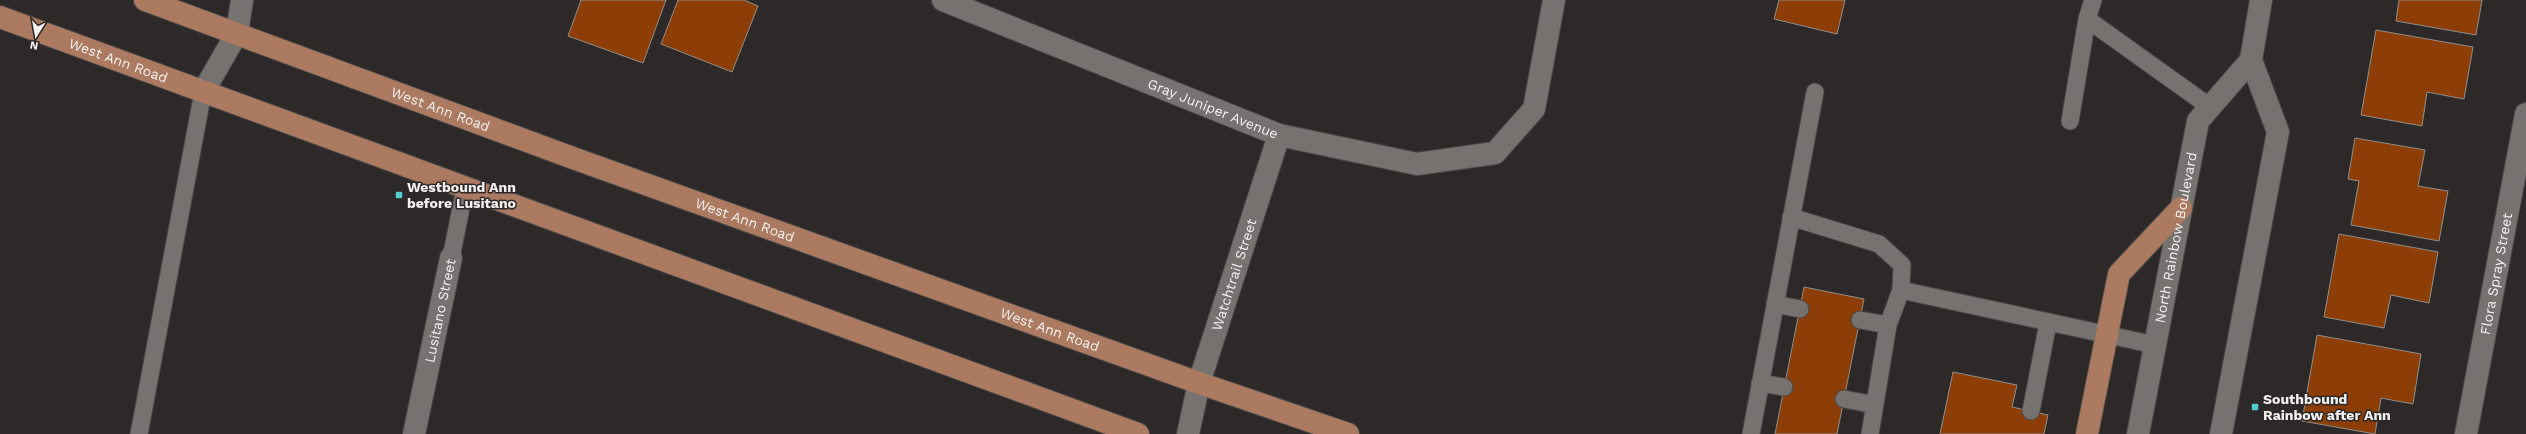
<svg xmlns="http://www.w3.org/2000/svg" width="2526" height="434" viewBox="0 0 2526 434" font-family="'Work Sans',sans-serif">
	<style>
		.building { fill: #8d3e07; stroke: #918e8c }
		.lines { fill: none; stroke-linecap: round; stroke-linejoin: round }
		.service-casing { stroke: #4a4847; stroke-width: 19 }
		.minor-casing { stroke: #4a4847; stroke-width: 24 }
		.secondary-casing { stroke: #4a4847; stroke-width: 24 }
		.primary-casing { stroke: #4a4847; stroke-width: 24 }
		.service { stroke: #757270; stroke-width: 17 }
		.minor { stroke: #757270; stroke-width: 22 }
		.secondary { stroke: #757270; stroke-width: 22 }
		.primary { stroke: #ab7a60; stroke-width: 22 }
		.poi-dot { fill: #52ccd0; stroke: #2c2928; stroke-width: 1.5 }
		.labels { text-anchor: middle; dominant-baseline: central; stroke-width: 3; stroke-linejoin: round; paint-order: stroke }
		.street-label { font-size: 14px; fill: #f3f1f0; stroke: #2c2928 }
		.poi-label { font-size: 14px; font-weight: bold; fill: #f3f1f0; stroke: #2c2928; text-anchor: start }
	</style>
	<rect width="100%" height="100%" fill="#2c2928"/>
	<path class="building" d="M581,0H666L643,63L568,36Z
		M678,0H744L758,6L732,72L661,44Z
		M1779,0H1845L1837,34L1774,19Z
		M2399,0H2482L2476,35L2396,21Z
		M2376,30L2473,47L2464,99L2427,92L2422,126L2361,115Z
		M2355,138L2425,150L2418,186L2448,191L2439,241L2351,225L2359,181L2348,179Z
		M2339,234L2438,252L2429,303L2391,295L2384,328L2324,317Z
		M1804,287L1864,299L1837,434H1775Z
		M2317,335L2421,354L2413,404L2381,398L2375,434L2302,421Z
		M1953,372L2017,385L2012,407L2048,415L2044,434H1940Z"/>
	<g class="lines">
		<defs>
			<path id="service" d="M2087,19L2210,107
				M2070,121L2087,19L2093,0
				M1791,217L1879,244L1902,265L1901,290
				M451,258L465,188
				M1775,304L1800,309
				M1860,320L1888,325
				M1760,383L1784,387
				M1844,399L1875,405
				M2031,411L2048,323
				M139,434L203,92
				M1751,434L1815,92
				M1870,434L1888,325L1901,290L2155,345"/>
			<g id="minor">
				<path id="s1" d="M943,0L1279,135L1417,164L1495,153L1534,109L1554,0"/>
				<path d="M203,92L237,33L242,0"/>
				<path id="s2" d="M414,434L451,258"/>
				<path id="s3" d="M1188,434L1199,383L1279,135"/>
				<path id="s4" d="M2466,434L2526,114"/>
			</g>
			<g id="secondary">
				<path id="s5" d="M2138,434L2198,121L2251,60"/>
				<path d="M2221,434L2278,132L2251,60L2261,0"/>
			</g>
			<g id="primary">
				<path id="s6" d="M145,0L573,158L1199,383L1348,434"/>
				<path id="s7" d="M0,17L1138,434"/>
				<path d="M2087,434L2119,274L2181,208"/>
			</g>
		</defs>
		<use href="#service" class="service-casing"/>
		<use href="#minor" class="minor-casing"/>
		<use href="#secondary" class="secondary-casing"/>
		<use href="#primary" class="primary-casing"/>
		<use href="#service" class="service"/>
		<use href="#minor" class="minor"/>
		<use href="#secondary" class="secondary"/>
		<use href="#primary" class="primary"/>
	</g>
	<g class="poi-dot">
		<rect x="395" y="191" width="8" height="8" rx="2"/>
		<rect x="2251" y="403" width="8" height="8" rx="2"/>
	</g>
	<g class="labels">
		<g class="street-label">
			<text stroke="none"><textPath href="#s7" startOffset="126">West Ann Road</textPath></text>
			<text stroke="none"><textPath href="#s1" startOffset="291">Gray Juniper Avenue</textPath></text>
			<text stroke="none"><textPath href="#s6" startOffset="315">West Ann Road</textPath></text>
			<text stroke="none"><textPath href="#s6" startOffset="639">West Ann Road</textPath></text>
			<text stroke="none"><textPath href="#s5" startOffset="200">North Rainbow Boulevard</textPath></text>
			<text stroke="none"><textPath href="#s4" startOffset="163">Flora Spray Street</textPath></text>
			<text stroke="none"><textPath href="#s3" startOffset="166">Watchtrail Street</textPath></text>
			<text stroke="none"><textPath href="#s2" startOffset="126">Lusitano Street</textPath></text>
			<text stroke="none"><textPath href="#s6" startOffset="963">West Ann Road</textPath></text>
		</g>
		<g class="poi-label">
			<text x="407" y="187">Westbound Ann<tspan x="407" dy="16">before Lusitano</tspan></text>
			<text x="2263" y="399">Southbound<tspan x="2263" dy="16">Rainbow after Ann</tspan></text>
		</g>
	</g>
	<g transform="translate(36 36) rotate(191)" stroke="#2c2928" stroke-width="3" paint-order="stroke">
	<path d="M0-3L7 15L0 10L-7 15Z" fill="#f3f1f0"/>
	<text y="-6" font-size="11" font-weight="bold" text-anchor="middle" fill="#f3f1f0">N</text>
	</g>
</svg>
